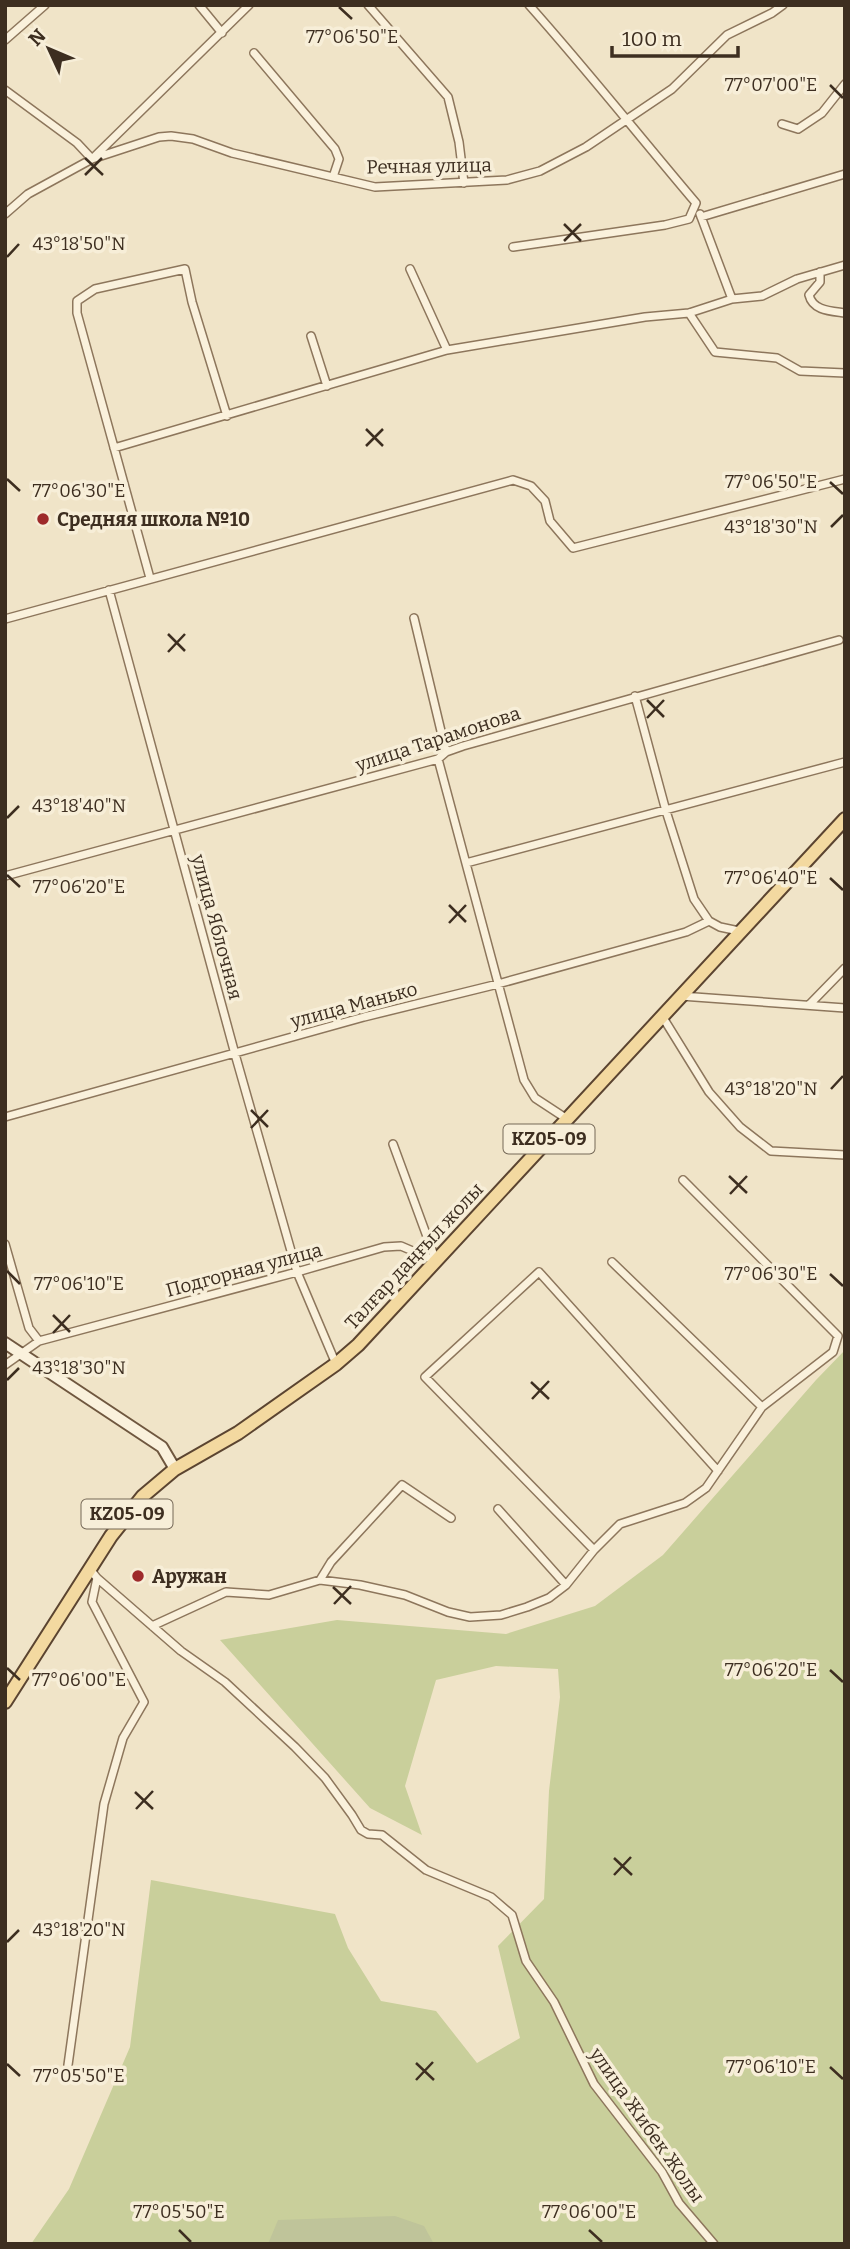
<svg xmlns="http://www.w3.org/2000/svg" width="850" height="2249" viewBox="0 0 850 2249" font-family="Bitter,serif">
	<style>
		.green { fill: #c9cf9b }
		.cemetery { fill: #bfc49a }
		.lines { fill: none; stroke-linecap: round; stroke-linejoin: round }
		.street-casing { stroke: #8d765c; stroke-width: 10 }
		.secondary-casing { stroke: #6f573f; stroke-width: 14 }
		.primary-casing { stroke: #5b4430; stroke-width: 16 }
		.street { stroke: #faf1dc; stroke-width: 7 }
		.secondary { stroke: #faf1dc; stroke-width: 10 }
		.primary { stroke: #f3d9a0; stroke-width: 12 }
		.ticks { fill: none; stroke: #3d2e20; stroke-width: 2.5 }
		.poi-dot { fill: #9e2a2b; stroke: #f7eed8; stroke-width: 2.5 }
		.labels { text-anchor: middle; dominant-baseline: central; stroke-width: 7; stroke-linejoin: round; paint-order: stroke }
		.shield { fill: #f7eed8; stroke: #756857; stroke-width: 2 }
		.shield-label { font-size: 18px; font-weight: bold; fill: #3d2e20 }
		.street-label { font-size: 19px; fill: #3d2e20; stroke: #f7eed8 }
		.poi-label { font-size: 19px; font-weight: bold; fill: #3d2e20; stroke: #f7eed8; text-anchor: start }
		.ticks-label { font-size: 18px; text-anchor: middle; fill: #3d2e20; stroke: #f7eed8; stroke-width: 7; stroke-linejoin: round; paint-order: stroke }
	</style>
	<rect width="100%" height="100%" fill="#f0e4c8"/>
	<path class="green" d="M845,1350V2244H31L69,2189L130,2047L151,1880L335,1914L348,1948L381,2001L436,2011L477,2063L520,2038L498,1946L544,1899L549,1791L560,1697L558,1669L496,1666L436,1680L405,1786L422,1835L370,1808L220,1640L337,1620L506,1634L595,1606L663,1555L816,1380Z"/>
	<path class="cemetery" d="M395,2216L424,2226L434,2244H268L278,2220Z"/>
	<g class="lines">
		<defs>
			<path id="street" d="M199,5L222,33
				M368,5L448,97L459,142L464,183
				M5,40L45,5
				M254,53L335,149L339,159L333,177
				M5,90L77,143L92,159L249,5
				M782,124L798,129L822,113L845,84
				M5,214L28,194L92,159L159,137L171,136L193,139L232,153L375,187L507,180L540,171L586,147L672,89L727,35L772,13L783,5
				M700,214L732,299
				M701,217L845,174
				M513,247L665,225L689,219L696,203C640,137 587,70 529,5
				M410,269L447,350
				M820,272V282L809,295C813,311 831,311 845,313
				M689,313L715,352L777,358L800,371L845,373
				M311,336L327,386
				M114,448L447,350L645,317L689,313L732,299L762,296L797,279L845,265
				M150,578L77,313V301L95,289L185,269L192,302L227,416
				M109,590L235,1054L297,1272L336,1364
				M414,618L446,752
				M5,619L513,480L531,486L545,501L550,521L573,548L845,479
				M635,696L666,811L694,899L709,921L720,927L739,931
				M438,759L524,1080L535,1098L567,1119
				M466,863L845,762
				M5,876L438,759L446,752L463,746L839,640
				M681,996L845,1008
				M809,1005L845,968
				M662,1016L709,1092L740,1127L771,1151L845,1155
				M5,1117L364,1017L498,984L686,932L709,921
				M393,1144L436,1261
				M683,1180L838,1336L833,1352L762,1407
				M5,1244L29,1328L39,1341
				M5,1365L39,1341L297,1272L384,1247L401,1246L436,1261
				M498,1509L566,1585
				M594,1550L425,1377L539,1272L718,1471
				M90,1569L97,1578L181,1651L225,1682L295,1747L325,1778L352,1815L361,1830L368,1834L382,1835L426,1870L491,1897L512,1915L526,1961L554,2002L594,2084L662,2172L679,2203L714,2244
				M320,1580L331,1562L402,1485L451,1518
				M152,1626L226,1592L269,1595L320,1580L360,1585L405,1595L448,1612L470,1617L501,1615L527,1607L549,1598L566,1585L594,1550L620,1524L685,1503L706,1488L762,1407L612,1262
				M68,2065L104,1804L123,1738L144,1702L92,1602L97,1578"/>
			<path id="secondary" d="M5,1343L162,1447L175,1469"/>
			<path id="primary" d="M5,1702L111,1536L143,1496L175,1469L238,1433L336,1364L358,1345L845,819"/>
		</defs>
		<use href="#street" class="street-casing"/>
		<use href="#secondary" class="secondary-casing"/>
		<use href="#primary" class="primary-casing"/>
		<use href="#street" class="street"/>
		<use href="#secondary" class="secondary"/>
		<use href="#primary" class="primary"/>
	</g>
	<path class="ticks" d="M339,7L352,19M830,85L843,98M85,158L103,175M85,175L102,158M564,224L581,241M564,241L581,224M7,257L19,244M366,429L383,446M366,446L383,429M7,479L20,491M830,482L843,494M831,527L843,515M168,634L185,651M168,652L185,634M647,700L664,717M647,718L664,700M7,818L19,806M7,875L20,887M830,878L843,890M449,905L466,922M449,923L466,905M831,1089L843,1076M251,1110L268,1127M251,1128L268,1110M729,1176L747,1193M730,1194L747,1176M7,1271L20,1284M830,1274L843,1286M53,1315L70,1332M53,1333L70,1315M7,1380L19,1368M531,1382L549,1399M532,1399L549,1381M333,1587L351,1604M334,1604L351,1586M7,1668L20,1680M830,1670L843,1682M135,1792L153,1809M136,1809L153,1791M614,1858L632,1875M614,1875L631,1857M7,1942L19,1930M416,2063L434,2080M7,2064L20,2076M830,2067L843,2079M416,2080L433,2062M179,2230L191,2242M589,2230L602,2242"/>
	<g class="poi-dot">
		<circle cx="43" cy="519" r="7"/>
		<circle cx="138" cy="1576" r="7"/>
	</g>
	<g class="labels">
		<g class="shield">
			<rect x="503.5" y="1124.5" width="91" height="29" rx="5"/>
			<rect x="81.5" y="1499.5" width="91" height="29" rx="5"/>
		</g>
		<g class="shield-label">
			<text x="549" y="1139">KZ05-09</text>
			<text x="127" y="1514">KZ05-09</text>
		</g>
		<g class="street-label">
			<text transform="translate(429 166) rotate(-1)">Речная улица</text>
			<text transform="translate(438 739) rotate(-18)">улица Тарамонова</text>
			<text transform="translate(217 927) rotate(75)">улица Яблочная</text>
			<text transform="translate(354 1005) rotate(-15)">улица Манько</text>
			<text transform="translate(414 1256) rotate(-47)">Талғар даңғыл жолы</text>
			<text transform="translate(244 1270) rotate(-15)">Подгорная улица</text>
			<text transform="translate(647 2125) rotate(55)">улица Жибек Жолы</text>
		</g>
		<g class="poi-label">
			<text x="57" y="519">Средняя школа №10</text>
			<text x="152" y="1576">Аружан</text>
		</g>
	</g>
	<g class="ticks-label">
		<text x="352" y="43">77°06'50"E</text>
		<text x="771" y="91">77°07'00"E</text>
		<text x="79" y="250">43°18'50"N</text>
		<text x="771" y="488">77°06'50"E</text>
		<text x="79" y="497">77°06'30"E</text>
		<text x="771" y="533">43°18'30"N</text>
		<text x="79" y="812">43°18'40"N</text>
		<text x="771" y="884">77°06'40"E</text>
		<text x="79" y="893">77°06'20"E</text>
		<text x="771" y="1095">43°18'20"N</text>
		<text x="771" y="1280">77°06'30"E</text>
		<text x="79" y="1290">77°06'10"E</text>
		<text x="79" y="1374">43°18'30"N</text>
		<text x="771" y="1676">77°06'20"E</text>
		<text x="79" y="1686">77°06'00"E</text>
		<text x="79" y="1936">43°18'20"N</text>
		<text x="771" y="2073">77°06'10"E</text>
		<text x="79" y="2082">77°05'50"E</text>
		<text x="179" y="2218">77°05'50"E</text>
		<text x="589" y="2218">77°06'00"E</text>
	</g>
	<rect width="850" height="2249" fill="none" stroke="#3d2e20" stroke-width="14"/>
	<g transform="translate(49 49) rotate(314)" stroke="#f7eed8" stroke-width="5" paint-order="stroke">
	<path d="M0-5L12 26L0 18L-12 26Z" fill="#3d2e20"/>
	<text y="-10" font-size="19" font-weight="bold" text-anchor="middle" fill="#3d2e20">N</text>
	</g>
	<path d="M612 46v10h126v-10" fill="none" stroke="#3d2e20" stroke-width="3.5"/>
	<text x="622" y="46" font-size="21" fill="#3d2e20" stroke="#f7eed8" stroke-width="5" paint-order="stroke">100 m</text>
</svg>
